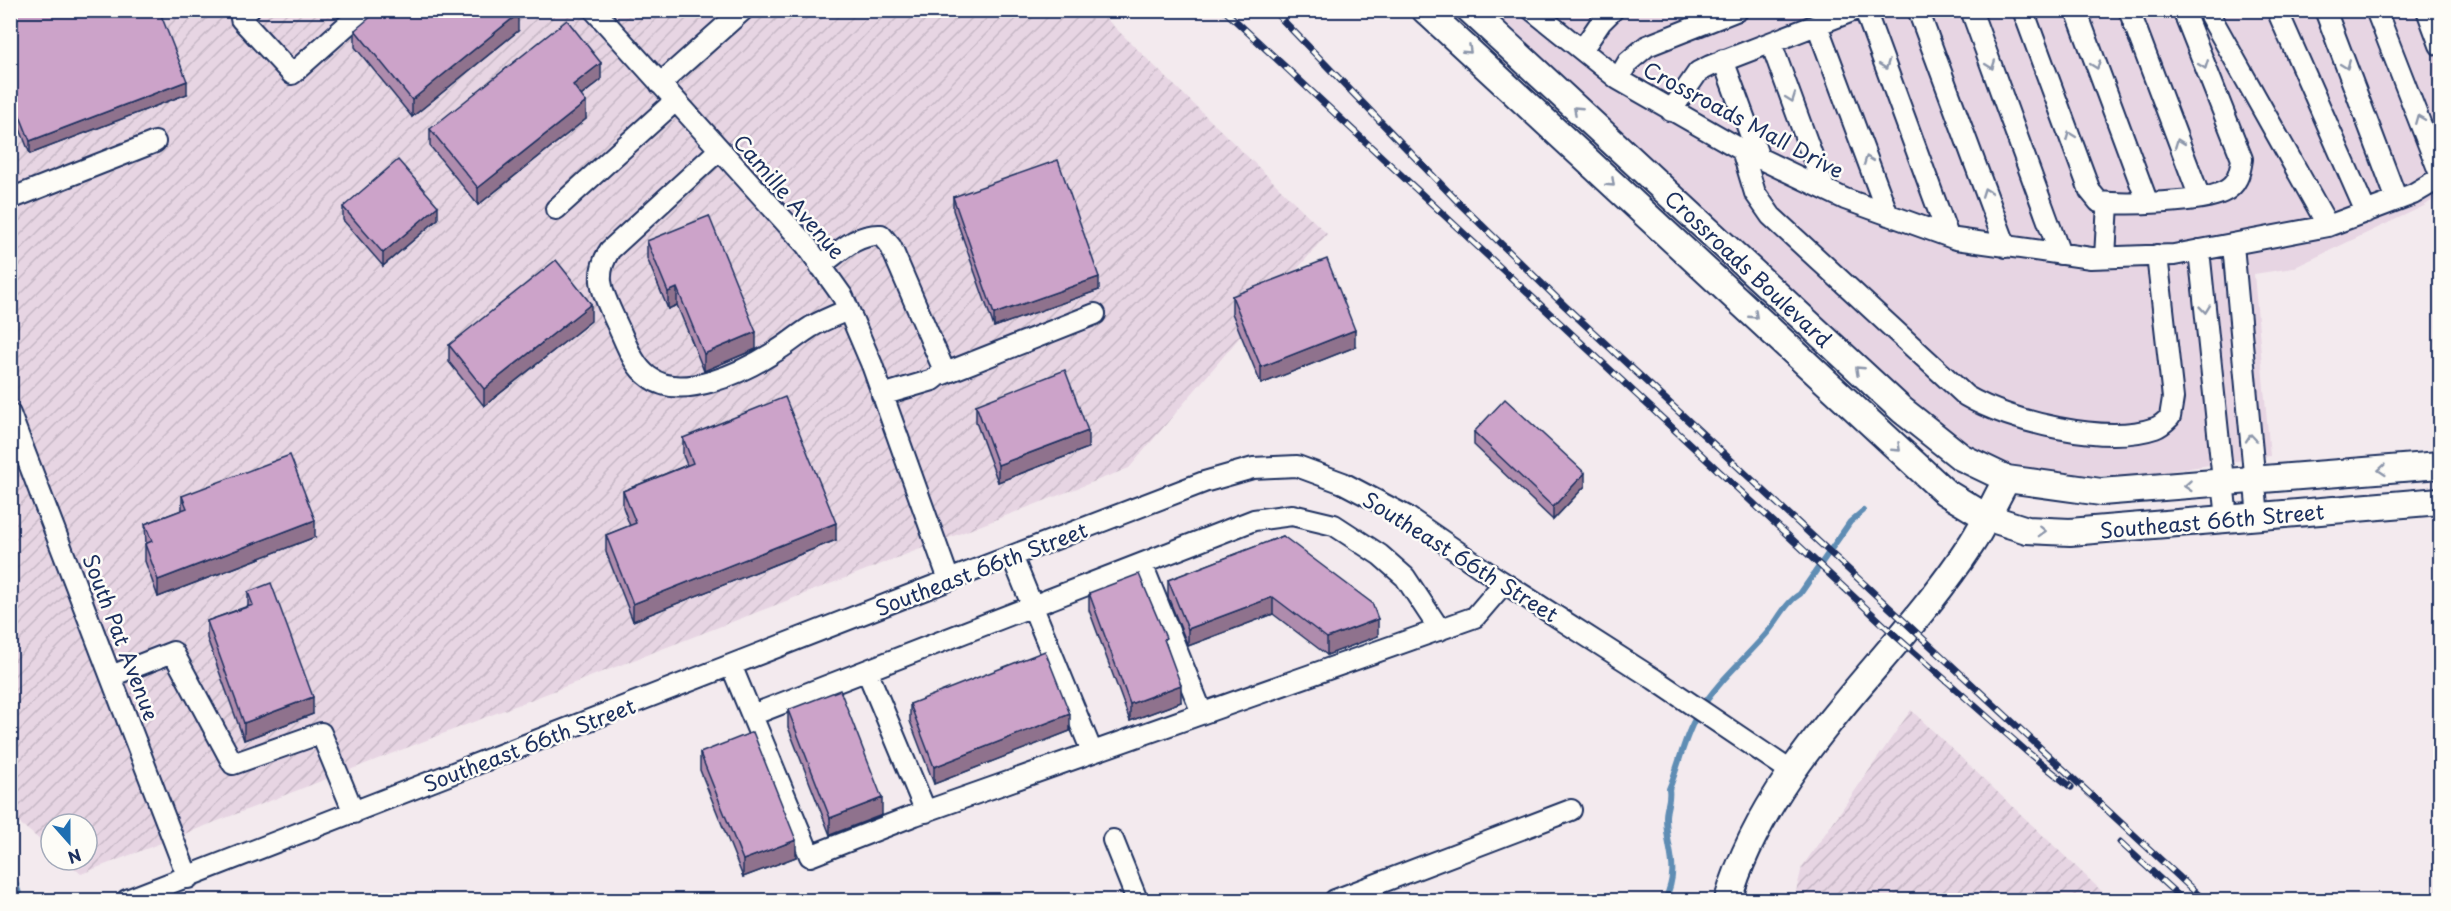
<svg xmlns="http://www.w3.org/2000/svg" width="2451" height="911" viewBox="0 0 2451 911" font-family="'Playpen Sans',sans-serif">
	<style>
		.built { fill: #e7d5e3 }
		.industrial { fill: url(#industrial-furrows) }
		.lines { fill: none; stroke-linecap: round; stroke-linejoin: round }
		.stream { stroke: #5f8db4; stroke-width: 6 }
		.minor-casing { stroke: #1b2f5e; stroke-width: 24 }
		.major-casing { stroke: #1b2f5e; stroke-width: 30 }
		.minor { stroke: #fdfcf7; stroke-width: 20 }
		.major { stroke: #fdfcf7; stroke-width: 26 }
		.rail-casing { stroke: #1b2f5e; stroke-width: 7 }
		.rail { stroke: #fdfcf7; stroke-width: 4.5; stroke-dasharray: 14; stroke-linecap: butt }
		.wall { fill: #af8cad; stroke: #1b2f5e; stroke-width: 1.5 }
		.shaded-wall { fill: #8f728d; stroke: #1b2f5e; stroke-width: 1.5 }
		.building { fill: #cca3c9; stroke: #1b2f5e; stroke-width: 1.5 }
		.oneway { stroke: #8c96aa }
		.labels { text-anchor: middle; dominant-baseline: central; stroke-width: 5; stroke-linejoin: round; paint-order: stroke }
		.street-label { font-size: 21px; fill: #1b2f5e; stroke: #fdfcf7 }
	</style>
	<defs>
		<pattern id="industrial-furrows" width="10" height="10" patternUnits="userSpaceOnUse" patternTransform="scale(1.5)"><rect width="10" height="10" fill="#e7d5e3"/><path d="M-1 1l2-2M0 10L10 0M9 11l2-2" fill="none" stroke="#c6b7c5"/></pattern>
	</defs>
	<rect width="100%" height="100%" fill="#f3eaee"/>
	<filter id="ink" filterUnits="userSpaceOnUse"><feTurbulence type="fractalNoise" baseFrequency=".0167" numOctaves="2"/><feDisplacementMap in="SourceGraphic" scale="12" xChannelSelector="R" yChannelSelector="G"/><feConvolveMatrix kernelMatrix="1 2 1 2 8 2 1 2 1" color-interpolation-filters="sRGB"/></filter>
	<g filter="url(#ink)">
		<path class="built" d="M1489,11H2440V195L2424,206L2293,268L2254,274L2270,456L2129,477L2024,473L1974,449L1909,400Z"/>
		<path class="industrial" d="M10,11H1098L1327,234L1129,468L81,874L65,860H87V824H51V849L11,816Z
			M1911,710L2111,900H1794L1802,867Z"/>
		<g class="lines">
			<path class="stream" d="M10,866L21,900
				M1665,900C1681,865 1666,851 1666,817C1666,807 1671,800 1669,789C1679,765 1685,734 1699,712C1717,682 1745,659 1768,632C1778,620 1786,602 1800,594L1850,522L1863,511"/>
			<defs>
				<path id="minor" d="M249,10L241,19L292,74L364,10
					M594,10L806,245L843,297L872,365L949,580
					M1532,10L1618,79L1742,150L1845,199L1956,239L2091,258L2174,255L2328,226L2413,194L2440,178
					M1865,10L1948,236
					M1918,10L2006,247
					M1971,10L2060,254
					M2023,10L2090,191L2099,202C2124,205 2201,203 2223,192C2237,186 2240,173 2242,159L2183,10
					M2076,10L2147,201
					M2129,10L2200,198
					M2207,10L2328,226
					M2277,10L2366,212
					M2325,10L2397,200
					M2376,10L2440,174
					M2427,10L2440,45
					M1817,25L1888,215
					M1771,43L1824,188
					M1582,50L1601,22L1613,10
					M1723,60L1759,158
					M1618,79L1628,62L1647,46L1738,10
					M660,84L743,10
					M1671,111L1698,72L1710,66L1855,10
					M719,150L610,250C592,277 604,295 616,322C625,340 632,365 649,377C681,402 743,372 773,353C786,346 798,335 811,327C823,320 836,315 848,310
					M1742,150L1755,193L1771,216L1966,396C2010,422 2106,445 2155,428C2161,426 2166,421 2170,417L2173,398L2157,255
					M10,199L155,142
					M556,209L675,101
					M2233,245L2258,517
					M2199,250L2227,519
					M2105,257L2108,203
					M820,266C840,251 856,234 881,235L891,247L943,368L942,373L933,380L882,395
					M938,376L1095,314
					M10,414L188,878
					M1012,556L1092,752
					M1142,564L1202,713
					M731,665L810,856L915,815L1475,617L1504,583
					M867,671L926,812
					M111,676L173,652L233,764L321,733L354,813
					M752,715L1254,520L1292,515L1334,525L1380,555L1405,577L1440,630
					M1113,840L1137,900
					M127,900L949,580L1204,482L1253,468L1297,466L1343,483L1406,516L1490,574L1654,679L1792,772
					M1335,900L1571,810"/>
				<path id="major" d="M1425,10L1945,492L1986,517L2027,530L2070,532L2440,501
					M1470,10L1902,410L1961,457L2007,479L2101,492L2440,465
					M1728,900C1769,759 1894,663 1972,543C1985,523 1995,500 2007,479"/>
			</defs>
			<use href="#minor" class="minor-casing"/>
			<use href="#major" class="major-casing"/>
			<use href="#minor" class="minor"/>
			<use href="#major" class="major"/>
			<defs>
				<path id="rail" d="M1224,10L1898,638L2026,751L2071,787
					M1273,10L1460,204L1565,306L2204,900
					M2120,842L2183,900"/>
			</defs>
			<use href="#rail" class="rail-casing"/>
			<use href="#rail" class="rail"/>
		</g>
		<path class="wall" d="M10,10L187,94L30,154L10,104Z
			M355,30L518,31L412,117L355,47Z
			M601,80L581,96L586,119L478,205L430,146V129Z
			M953,197L1099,290L994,327L953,210Z
			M343,207L438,219L383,266L343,220Z
			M647,241L756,349L704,371L677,305L668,309L647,258Z
			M1232,296L1355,347L1261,384L1232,313Z
			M591,321L484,406L449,362V345Z
			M976,405L1088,448L998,482L976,422Z
			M1474,432L1585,486L1553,520L1474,445Z
			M683,438L836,540L633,621L606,552V535L630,526L623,507V491L687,465L683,455Z
			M182,496L315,537L158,597L145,561V544H146L145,524L182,510Z
			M1283,536L1378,636L1327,655L1273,614L1188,646L1168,597V580Z
			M248,592L313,714L244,740L207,638V621L248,606Z
			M1089,593L1166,644L1181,702L1130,721L1089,610Z
			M910,704L1070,731L934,784L910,721Z
			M788,710L882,815L830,835L788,727Z
			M700,753L796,857L743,877L700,770Z"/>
		<path class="shaded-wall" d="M518,14V31L412,117V100Z
			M601,63V80L573,102V85Z
			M187,81V94L30,154V141Z
			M586,102V119L478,205V188Z
			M438,206V219L383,266V253Z
			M1099,277V290L994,327V314Z
			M677,288V305L668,309V292Z
			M591,304V321L484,406V389Z
			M1355,330V347L1261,384V367Z
			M756,332V349L704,371V354Z
			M1088,431V448L998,482V465Z
			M1585,473V486L1553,520V507Z
			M315,520V537L158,597V580Z
			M836,523V540L633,621V604Z
			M1273,597V614L1188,646V629Z
			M1378,619V636L1327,655V638Z
			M1181,685V702L1130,721V704Z
			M313,697V714L244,740V723Z
			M1070,714V731L934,784V767Z
			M882,798V815L830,835V818Z
			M796,840V857L743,877V860Z"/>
		<path class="building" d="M10,10H159L187,81L30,141L10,91Z
			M379,10H515L518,14L412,100L355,30Z
			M567,20L601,63L573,85L586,102L478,188L430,129Z
			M398,160L438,206L383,253L343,207Z
			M1058,160L1099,277L994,314L953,197Z
			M709,216L756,332L704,354L677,288L668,292L647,241Z
			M1327,259L1355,330L1261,367L1232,296Z
			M556,260L591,304L484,389L449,345Z
			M1065,370L1088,431L998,465L976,405Z
			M785,397L836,523L633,604L606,535L636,523L623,491L693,463L683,438Z
			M1505,399L1585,473L1553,507L1474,432Z
			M290,455L315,520L158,580L145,544L152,541L145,524L187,508L182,496Z
			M1283,536L1372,603L1378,619L1327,638L1273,597L1188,629L1168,580Z
			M1139,574L1166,638L1164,639L1181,685L1130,704L1089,593Z
			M271,583L313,697L244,723L207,621L253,605L248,592Z
			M1045,651L1070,714L934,767L910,704Z
			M840,690L882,798L830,818L788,710Z
			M753,732L796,840L743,860L700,753Z"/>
		<defs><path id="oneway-chevron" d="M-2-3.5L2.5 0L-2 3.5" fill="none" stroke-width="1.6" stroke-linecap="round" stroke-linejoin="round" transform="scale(1.5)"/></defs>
		<g class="oneway">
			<use href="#oneway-chevron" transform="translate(1468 50) rotate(43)"/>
			<use href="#oneway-chevron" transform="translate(1885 65) rotate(70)"/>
			<use href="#oneway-chevron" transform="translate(1991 65) rotate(70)"/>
			<use href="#oneway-chevron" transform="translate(2096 65) rotate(70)"/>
			<use href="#oneway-chevron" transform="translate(2204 65) rotate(69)"/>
			<use href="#oneway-chevron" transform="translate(2346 65) rotate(69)"/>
			<use href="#oneway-chevron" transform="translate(1791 98) rotate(70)"/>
			<use href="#oneway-chevron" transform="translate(1577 110) rotate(-137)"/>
			<use href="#oneway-chevron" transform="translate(2419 119) rotate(-112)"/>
			<use href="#oneway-chevron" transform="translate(2070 136) rotate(-111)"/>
			<use href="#oneway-chevron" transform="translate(2179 143) rotate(-111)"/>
			<use href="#oneway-chevron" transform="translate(1868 160) rotate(-111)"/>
			<use href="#oneway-chevron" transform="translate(1611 183) rotate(43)"/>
			<use href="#oneway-chevron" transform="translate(1986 192) rotate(-110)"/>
			<use href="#oneway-chevron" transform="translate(2205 309) rotate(84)"/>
			<use href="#oneway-chevron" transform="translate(1754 315) rotate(43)"/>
			<use href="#oneway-chevron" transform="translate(1859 370) rotate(-137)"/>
			<use href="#oneway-chevron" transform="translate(2251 438) rotate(-95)"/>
			<use href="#oneway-chevron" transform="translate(1897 448) rotate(43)"/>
			<use href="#oneway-chevron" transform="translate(2382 470) rotate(175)"/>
			<use href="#oneway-chevron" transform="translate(2188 486) rotate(176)"/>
			<use href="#oneway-chevron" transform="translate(2042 531) rotate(2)"/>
		</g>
	</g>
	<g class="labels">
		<g class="street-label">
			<text transform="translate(1744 119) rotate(28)">Crossroads Mall Drive</text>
			<text transform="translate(790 196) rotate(49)">Camille Avenue</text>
			<text transform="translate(1749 268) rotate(43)">Crossroads Boulevard</text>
			<text transform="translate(2212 520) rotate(-5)">Southeast 66th Street</text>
			<text transform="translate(1461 556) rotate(32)">Southeast 66th Street</text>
			<text transform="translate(981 568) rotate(-21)">Southeast 66th Street</text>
			<text transform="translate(122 637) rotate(69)">South Pat Avenue</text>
			<text transform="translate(529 744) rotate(-21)">Southeast 66th Street</text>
		</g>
	</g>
	<rect width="2451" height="911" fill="none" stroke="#fdfcf7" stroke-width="36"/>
	<rect x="18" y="18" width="2415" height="875" fill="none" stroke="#1b2f5e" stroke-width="2" filter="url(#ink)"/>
	<g transform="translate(69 842) rotate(159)"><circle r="28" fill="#fdfcf7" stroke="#a3aaba" stroke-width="1.5"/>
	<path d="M0-4.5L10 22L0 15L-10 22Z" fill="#1f6fb2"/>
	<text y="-9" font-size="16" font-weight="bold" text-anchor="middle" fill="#1b2f5e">N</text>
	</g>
</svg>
